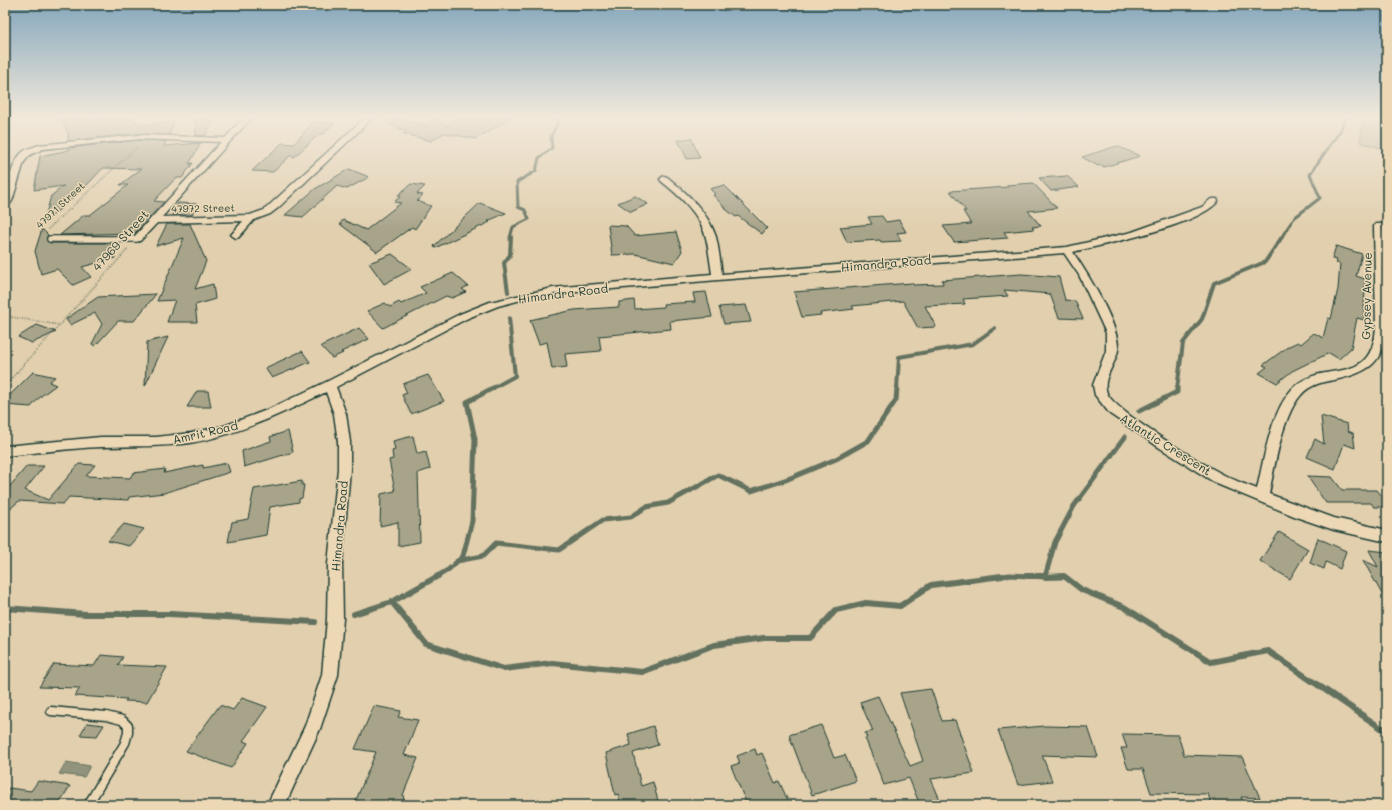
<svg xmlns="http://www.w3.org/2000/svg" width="1392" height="810" viewBox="0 0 1392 810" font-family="Mali,sans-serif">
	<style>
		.green { fill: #c0b69a; stroke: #707a67 }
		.water { fill: #91937c; stroke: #63715f }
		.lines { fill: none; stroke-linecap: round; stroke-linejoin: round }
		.stream-far3 { stroke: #63715f; stroke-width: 3 }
		.stream-far2 { stroke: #63715f; stroke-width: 4 }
		.stream-far1 { stroke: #63715f; stroke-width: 5 }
		.stream { stroke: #63715f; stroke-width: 6 }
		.building { fill: #a8a48a; stroke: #1f3d34 }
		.service-far1-casing { stroke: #1f3d34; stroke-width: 8 }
		.service-casing { stroke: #1f3d34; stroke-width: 11 }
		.minor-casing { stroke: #1f3d34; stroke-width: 3 }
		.path { stroke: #1f3d34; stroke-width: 2; stroke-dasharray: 0.5 2; stroke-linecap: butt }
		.service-far1 { stroke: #edd8b6; stroke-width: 5.5 }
		.service { stroke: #edd8b6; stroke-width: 8 }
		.minor { fill: #edd8b6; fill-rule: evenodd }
		.labels { text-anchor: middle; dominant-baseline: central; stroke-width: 3; stroke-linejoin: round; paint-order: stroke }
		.far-street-label { font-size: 10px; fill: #1f3d34; stroke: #edd8b6 }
		.street-label { font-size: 12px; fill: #1f3d34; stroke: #edd8b6 }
	</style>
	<rect width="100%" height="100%" fill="#e1cfae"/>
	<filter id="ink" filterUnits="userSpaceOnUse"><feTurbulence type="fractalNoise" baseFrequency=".025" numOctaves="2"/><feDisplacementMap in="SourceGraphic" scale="8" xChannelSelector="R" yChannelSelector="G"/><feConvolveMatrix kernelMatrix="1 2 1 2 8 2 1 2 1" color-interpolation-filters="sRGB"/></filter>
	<g filter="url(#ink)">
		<path class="green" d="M1364,116H1387V150L1360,142Z"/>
		<path class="water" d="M66,762L90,766L84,777L59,774Z"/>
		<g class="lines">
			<path class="stream-far3" d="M510,238L513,227L529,219L525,210L518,207L517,182L536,171L539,158L552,148L551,136L559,120L557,116
				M1281,238L1294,218L1320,198L1310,174L1340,131L1346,116"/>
			<path class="stream-far2" d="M508,292L504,263L510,255L511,237
				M491,389L515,376L509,318
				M897,389L899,357L973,344L995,328
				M1177,389L1183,343L1202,319L1214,283L1265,262L1282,237"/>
			<path class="stream-far1" d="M1139,411L1177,392V388
				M457,561L483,556L496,543L559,550L603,520L631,517L646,507L668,503L718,475L751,491L788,479L836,459L868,441L896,400L897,388
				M436,577L448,570L463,556L472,521L475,439L467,402L493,388
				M994,577L1010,575L1045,577
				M1045,577H1065
				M1045,577L1055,542L1074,506L1125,437"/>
			<path class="stream" d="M1027,576H1045
				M1045,577L1064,576L1082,590L1124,607L1211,662L1268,651L1381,728H1387
				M392,602L438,576
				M5,608L86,614H170L315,622
				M354,614L392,602L426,644L504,669L552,663L642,672L714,645L764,638H810L836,610L866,603L900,606L931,585L1002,576"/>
		</g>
		<path class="building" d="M60,116H66L73,120L87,116L92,121L107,116H127L141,125L159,124L175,121L169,135L139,134L68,141V133Z
			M207,116V121H214L205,136L196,135L195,117Z
			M433,116L446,126L461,116H514L476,139L444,133L431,141L408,135L403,133L406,131L389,124L391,117L427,126Z
			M313,122L334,123L324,134H319L294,157L291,155L273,172L252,171L282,143L294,144Z
			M691,138L700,158L687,159L678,140Z
			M139,140L166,141L164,146L201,143L189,164L193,163L182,178H176L154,201L164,202L135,233L60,235L84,215H90L128,185H120L141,169L103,168L87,185L43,224L51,196L64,186L34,190L40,156L69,150V148Z
			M1117,146L1140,156L1104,167L1101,165L1098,166L1082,157Z
			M349,169L369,177L347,189L337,186L303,217L285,215L315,189Z
			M1067,176L1079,187L1051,191L1039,178Z
			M1033,183L1057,208L1028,211L1041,226L1032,227L1034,229L1004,232L1008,238L954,242L943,226L971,224L963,211H966L950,191L1008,187L1007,185Z
			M411,184L425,186L417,194L423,195L417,201L431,206L415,229L412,227L377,252L340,224L343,220L366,230L401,203L394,202L401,196L398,195Z
			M724,185L767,228L762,234L738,216L736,217L728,211L713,195L715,194L710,189Z
			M635,196L648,204L631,212L618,203Z
			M178,203L197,204L192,215H172Z
			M480,203L506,213L488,221L490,222L435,248L434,246Z
			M882,216L886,222L899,220L906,232L897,233L901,241L881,242L880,240L847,242L840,227L872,224L868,217Z
			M167,224H190L206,261L195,289L213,284L215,299L195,305L197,322H167L175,300L157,301L184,238L156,246Z
			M608,225L626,226L635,236L676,232L682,251L674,263L635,254L612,255Z
			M42,229L48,235L46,239L50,243H111L115,258L82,267L91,277L73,285L57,269L41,274L35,251Z
			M1336,246L1362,254L1356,276L1365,279L1364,320L1357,318L1351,348L1339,359L1329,353L1292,371L1277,383L1259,373L1267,367L1263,365L1289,346L1298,342L1301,344L1314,333L1323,338L1328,318L1331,319L1338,289L1340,264L1336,263L1337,260L1332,259Z
			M392,254L412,269L384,284L369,263Z
			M453,273L468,286L462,289L466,292L452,298L446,296L383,328L367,311L385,303L390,307L399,302L401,304L426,293L420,287Z
			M1021,274L1059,277L1065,300L1075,301L1083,319L1059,318L1050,294L1004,290L1008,296L963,299L965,304L925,306L936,327L918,328L903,301L852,306L854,309L820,313L821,315L802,317L794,292L912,283L913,285L943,284L942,280Z
			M706,292L712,317L670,321L671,329L599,336L601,351L565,354L567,367L552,369L547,342L539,344L530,320L574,310L619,307V302L634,300L635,309L664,307L663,304L695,302L693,293Z
			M156,294L134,321H118L95,346L92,344L102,324L95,313L70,325L66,319L98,297Z
			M746,305L751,322L724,324L719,307Z
			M37,325L56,332L32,343L18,337Z
			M359,328L369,339L341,352L343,353L332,358L321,346Z
			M168,337L145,386L147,342Z
			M302,351L310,362L272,378L265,368Z
			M33,372L55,377L49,382L56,385L41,396L31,407L5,405V400Z
			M428,375L444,401L411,414L402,395L407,393L403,384Z
			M197,391H208L211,407H187Z
			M1321,416L1347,424L1348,431L1353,433L1355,448L1344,444L1335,469L1307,457L1315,439L1324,444Z
			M288,431L293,452L244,467L242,451L271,441L270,437Z
			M413,436L417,454L426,452L430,469L418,473L420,542L398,546V522L380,526L381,494L395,491L389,460L393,459L392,451L395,450L393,441Z
			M227,463L230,472L164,493L129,497L128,500L69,497L63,504L19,501L5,513V492L27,466H44L25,490L48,500L79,464L95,465L86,476L130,478L133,473L165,469L164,473L203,465V468Z
			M1307,476L1332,477L1342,490H1377L1387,502V507H1374L1371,503H1326Z
			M302,481V485H304L302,498L299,499V502L270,507L266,535L228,542L232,522L248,519L254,489Z
			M124,524L144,529L129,546L108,541Z
			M1279,532L1308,549L1290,579L1260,561Z
			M1318,538L1346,551L1340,569L1326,562L1324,569L1310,563Z
			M1369,550L1387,552V603L1363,560L1378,567Z
			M101,655L123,657L118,665L167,667L147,702L125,701L127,699L75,696L80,688L39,687L54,664L94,666Z
			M931,689L942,721L955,720L974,773L931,779L941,802L929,805H920L909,778L884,785L865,738H867L865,733L873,731L860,702L878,696L910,766L923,761L900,693Z
			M242,698L267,707L243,741L248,743L231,768L186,751L220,705L233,710Z
			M374,706L401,711L398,717L418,720L404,755L418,758L403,795L405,805H354L376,752L355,749Z
			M87,723L104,725L97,736L80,735Z
			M821,725L834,758L845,755L856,781L812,795L789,735Z
			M653,726L658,745L633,753L641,786L653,782L659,805H621L618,794L615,795L606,753L631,745L628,734Z
			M1045,726L1088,727L1098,757L1042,755L1052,781L1018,785L998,730Z
			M1122,734L1178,735L1184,755L1242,757L1260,798L1241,797L1244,804L1211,803L1208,794L1151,793L1143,769H1128L1121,748H1127Z
			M755,749L757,755L762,753L775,783L779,781L790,805H747L731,766L740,763L737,756Z
			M38,781L70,786L58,805H5V793L9,788L31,791Z"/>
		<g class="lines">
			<defs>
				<path id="service-far1" d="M50,239H137"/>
				<path id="service" d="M51,711L106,716L122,720L128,726V733L125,743L88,805"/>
				<path id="minor" d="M245,116H253L162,217L250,215L264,210L367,116H375L278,208L270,214L254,220L239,237L236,238L231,235L243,221L157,223L140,241H134L132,239L221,142L139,139L43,149L30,155L24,162L12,201L8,206L5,207C5,193 12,159 24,151C28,148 35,147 39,145L139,135L225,138Z
					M664,176L667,177C687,193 708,212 716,237C719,249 720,261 722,274L1067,247L1132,232L1202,207L1211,199H1217L1218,201C1200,225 1105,244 1073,252C1087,273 1120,325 1118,350C1116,364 1101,379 1107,393C1115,412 1204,465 1226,476C1236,481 1247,485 1257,489C1264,458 1271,412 1292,389C1322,357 1373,391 1376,325L1374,226L1376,224H1382L1384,235L1387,325C1385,363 1368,373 1334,380C1322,382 1309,385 1301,395C1282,416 1275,466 1269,494L1334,518L1387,530V542L1334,530L1299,518L1217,484L1160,448L1110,414L1095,395L1093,385L1106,351V333L1079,275L1064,253L718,280L553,294L525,299L498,306L468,318L336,387L346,414L350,442V469L342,564L343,619L338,675L320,729L285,805H267L305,726L322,675L327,619L328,564L338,469V442L334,414L326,392C283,413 238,435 190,443C161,447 132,446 102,447C70,448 37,453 5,456V446L101,437H156L191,433L224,426L267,410L326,382L460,314L490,302L553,288L712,274C710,262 709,250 706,238C700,214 680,196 661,181L660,179Z"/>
			</defs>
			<use href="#service-far1" class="service-far1-casing"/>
			<use href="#service" class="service-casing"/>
			<use href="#minor" class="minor-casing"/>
			<path class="path" d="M48,229L137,147
				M5,316L59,325
				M9,381L128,249"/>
			<use href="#service-far1" class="service-far1"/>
			<use href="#service" class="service"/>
			<use href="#minor" class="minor"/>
		</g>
	</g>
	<linearGradient id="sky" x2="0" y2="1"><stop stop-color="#85a7bd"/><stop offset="0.51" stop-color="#f2e9db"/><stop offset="1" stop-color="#f2e9db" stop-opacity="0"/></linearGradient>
	<rect width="1392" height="229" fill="url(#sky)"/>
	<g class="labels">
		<g class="far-street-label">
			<text transform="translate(60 205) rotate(-43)">47971 Street</text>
			<text transform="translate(203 208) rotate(-1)">47972 Street</text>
		</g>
		<g class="street-label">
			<text transform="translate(120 240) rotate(-48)">47969 Street</text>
			<text transform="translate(886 263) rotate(-5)">Himandra Road</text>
			<text transform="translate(563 293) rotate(-7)">Himandra Road</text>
			<text transform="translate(1366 296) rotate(-89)">Gypsey Avenue</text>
			<text transform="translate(205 432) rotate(-13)">Amrit Road</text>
			<text transform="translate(1166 444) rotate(32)">Atlantic Crescent</text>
			<text transform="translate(339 526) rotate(-85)">Himandra Road</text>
		</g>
	</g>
	<rect width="1392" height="810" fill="none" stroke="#edd8b6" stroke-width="20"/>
	<rect x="10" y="10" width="1372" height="790" fill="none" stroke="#1f3d34" stroke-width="1.5" filter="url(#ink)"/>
</svg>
